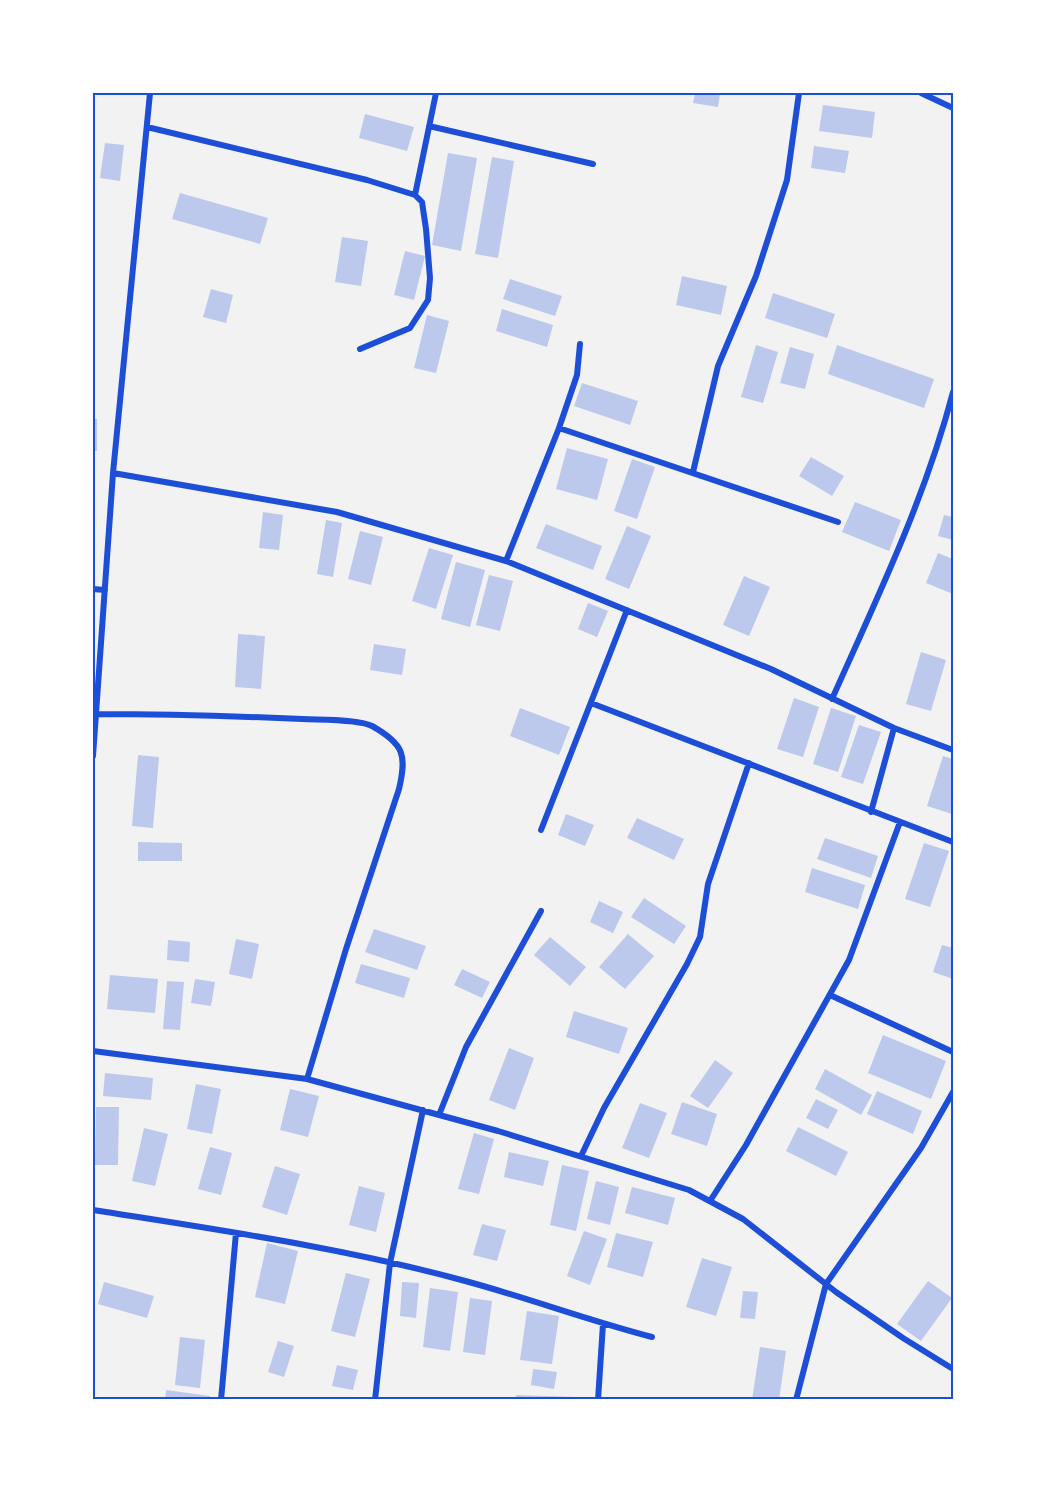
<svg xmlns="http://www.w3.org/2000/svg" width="1046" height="1493" viewBox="0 0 1046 1493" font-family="Cabin,sans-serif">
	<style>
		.building { fill: #bdc9ec }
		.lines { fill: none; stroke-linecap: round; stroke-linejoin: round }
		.minor { stroke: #1d4ed8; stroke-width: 6 }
		.neatline { fill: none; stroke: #1d4ed8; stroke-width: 2 }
	</style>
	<rect width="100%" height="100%" fill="#f2f2f2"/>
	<path class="building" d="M695,93H720L718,107L693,103Z
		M823,105L875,112L872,138L819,131Z
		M365,114L414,127L407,151L359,138Z
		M105,143L124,145L120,181L100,178Z
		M814,146L849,151L845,173L811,168Z
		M448,153L477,158L461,251L432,245Z
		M492,157L514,161L498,258L475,254Z
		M180,193L268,218L260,244L172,219Z
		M342,237L368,241L361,286L335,282Z
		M405,251L425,256L414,300L394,295Z
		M682,276L727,286L721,315L676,305Z
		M510,279L562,296L555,316L503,299Z
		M211,289L233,295L226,323L203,317Z
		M773,293L835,314L827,338L765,318Z
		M502,309L553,325L547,347L496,331Z
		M427,315L449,321L436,373L414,368Z
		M756,345L778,352L763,403L741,397Z
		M837,345L934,379L924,408L828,374Z
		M790,347L814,354L805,389L780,383Z
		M582,383L638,401L630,425L574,406Z
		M93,419H97V451H93Z
		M567,448L608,459L597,500L556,489Z
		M811,457L844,476L832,496L799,476Z
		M632,459L655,467L637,519L614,511Z
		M855,502L901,520L889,551L842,532Z
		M263,512L283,515L279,550L259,548Z
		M944,515L953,517V540L938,536Z
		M326,520L342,523L333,577L317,574Z
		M546,524L602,546L593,570L536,548Z
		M627,526L651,536L629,589L605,579Z
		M360,531L383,537L371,585L348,579Z
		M429,548L453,555L436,609L412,601Z
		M938,553L953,559V594L926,583Z
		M456,562L485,570L470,627L441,619Z
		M489,575L513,581L500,631L476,625Z
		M744,576L770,587L749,636L723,625Z
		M588,603L608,611L597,637L578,629Z
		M238,634L265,636L261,689L235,687Z
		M374,644L406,649L402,675L370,670Z
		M921,652L946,660L931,711L906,704Z
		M794,698L819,707L803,757L777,749Z
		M520,708L570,727L559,755L510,736Z
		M831,708L856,716L838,772L813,764Z
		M859,725L881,732L863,784L841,777Z
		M138,755L159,757L153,828L132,826Z
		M943,756L953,759L952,814L927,806Z
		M566,814L594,825L585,846L558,835Z
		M637,818L684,839L674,860L627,838Z
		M825,838L878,856L871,878L817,859Z
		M138,842L182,843V861H138Z
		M924,843L949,851L930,907L905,899Z
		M812,868L865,885L858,909L805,892Z
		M644,898L686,926L674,944L631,917Z
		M599,901L623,912L613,933L590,922Z
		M374,929L426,946L417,970L365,952Z
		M628,934L654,956L625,989L599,967Z
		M550,937L586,967L570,986L534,955Z
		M236,939L259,944L252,979L229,974Z
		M168,940L190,942L189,962L167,960Z
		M942,945L953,948V979L933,972Z
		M361,964L410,978L404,998L355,983Z
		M462,969L490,982L482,998L454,985Z
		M110,975L158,979L155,1013L107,1009Z
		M195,979L215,982L211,1006L191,1003Z
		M167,981L184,982L180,1030L163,1029Z
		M574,1011L628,1028L619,1054L566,1037Z
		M883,1035L946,1061L931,1099L868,1073Z
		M509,1048L534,1058L515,1110L489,1100Z
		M715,1060L733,1073L708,1108L690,1096Z
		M825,1069L872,1095L861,1115L815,1089Z
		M105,1073L153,1078L151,1100L103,1096Z
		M196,1084L221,1089L212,1134L187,1129Z
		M290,1089L319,1096L308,1137L280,1130Z
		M877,1091L922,1111L913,1134L867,1114Z
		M816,1099L838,1110L828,1129L806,1118Z
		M682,1102L717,1114L707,1146L671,1134Z
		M640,1103L667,1113L649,1158L622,1148Z
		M96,1107H119L118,1165H95Z
		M798,1127L848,1152L836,1176L786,1151Z
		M144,1128L168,1134L155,1186L132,1181Z
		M474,1133L494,1139L479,1194L458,1189Z
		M210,1147L232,1153L221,1195L198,1189Z
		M509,1152L549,1161L543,1186L504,1177Z
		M562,1165L589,1171L576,1231L550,1225Z
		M275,1166L300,1174L287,1215L262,1207Z
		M596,1181L619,1187L610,1225L587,1219Z
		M359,1186L385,1193L376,1232L349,1225Z
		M632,1187L675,1198L668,1225L625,1213Z
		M482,1224L506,1230L497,1261L473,1255Z
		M584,1231L607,1239L590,1285L567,1276Z
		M616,1233L653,1242L643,1277L607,1267Z
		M267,1243L298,1251L285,1304L255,1297Z
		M702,1258L732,1267L716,1316L686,1307Z
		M346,1273L370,1279L355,1337L331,1331Z
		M928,1281L952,1298L921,1341L897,1324Z
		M104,1282L154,1296L147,1318L98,1304Z
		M402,1282L419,1283L416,1318L400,1316Z
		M430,1288L458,1292L450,1351L423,1347Z
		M743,1291L758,1292L755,1319L740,1318Z
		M470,1298L492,1301L485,1355L463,1352Z
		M527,1311L559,1316L552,1364L520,1360Z
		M180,1337L205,1340L200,1388L175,1385Z
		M278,1341L294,1346L284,1377L268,1372Z
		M760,1347L786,1351L779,1400H752Z
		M337,1365L358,1370L353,1390L332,1386Z
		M533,1369L557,1372L554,1389L531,1385Z
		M166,1390L210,1396V1400H165Z
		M516,1395L578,1397V1400H516Z"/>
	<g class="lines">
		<path class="minor" d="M921,93L953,108
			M429,126L593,164
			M147,127L367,180L415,195L422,202L426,229L430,278L428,300L410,328L360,349
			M415,195L436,93
			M559,428L838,522
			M693,472L718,366L756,276L787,180L799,93
			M113,473L337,512L506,561L771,669L894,728L953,750
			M506,561L559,428L577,375L580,344
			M93,589L105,590
			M832,699C877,598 925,499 953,392
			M591,703L953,842
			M96,714C165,714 234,716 303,719C319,720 359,719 372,726C404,744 407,755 399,789L346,949L307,1079
			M93,756L113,473L150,93
			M871,812L894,728
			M541,830L627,610
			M830,995L953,1052
			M93,1051L307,1079L498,1131L689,1190L743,1219L836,1292L903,1338L953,1369
			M439,1115L466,1047L541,911
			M581,1156L604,1108L687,964L700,937L708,884L749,763
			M710,1201L746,1145L849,960L900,822
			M93,1210C219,1230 346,1248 469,1282C531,1299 590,1321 652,1337
			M221,1400L236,1233
			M375,1400L390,1263L423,1110
			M598,1400L603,1324
			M796,1400L826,1284L921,1148L953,1092"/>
	</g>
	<rect width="1046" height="1493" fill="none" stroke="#ffffff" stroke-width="189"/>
	<rect x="94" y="94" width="858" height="1304" class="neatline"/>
</svg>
